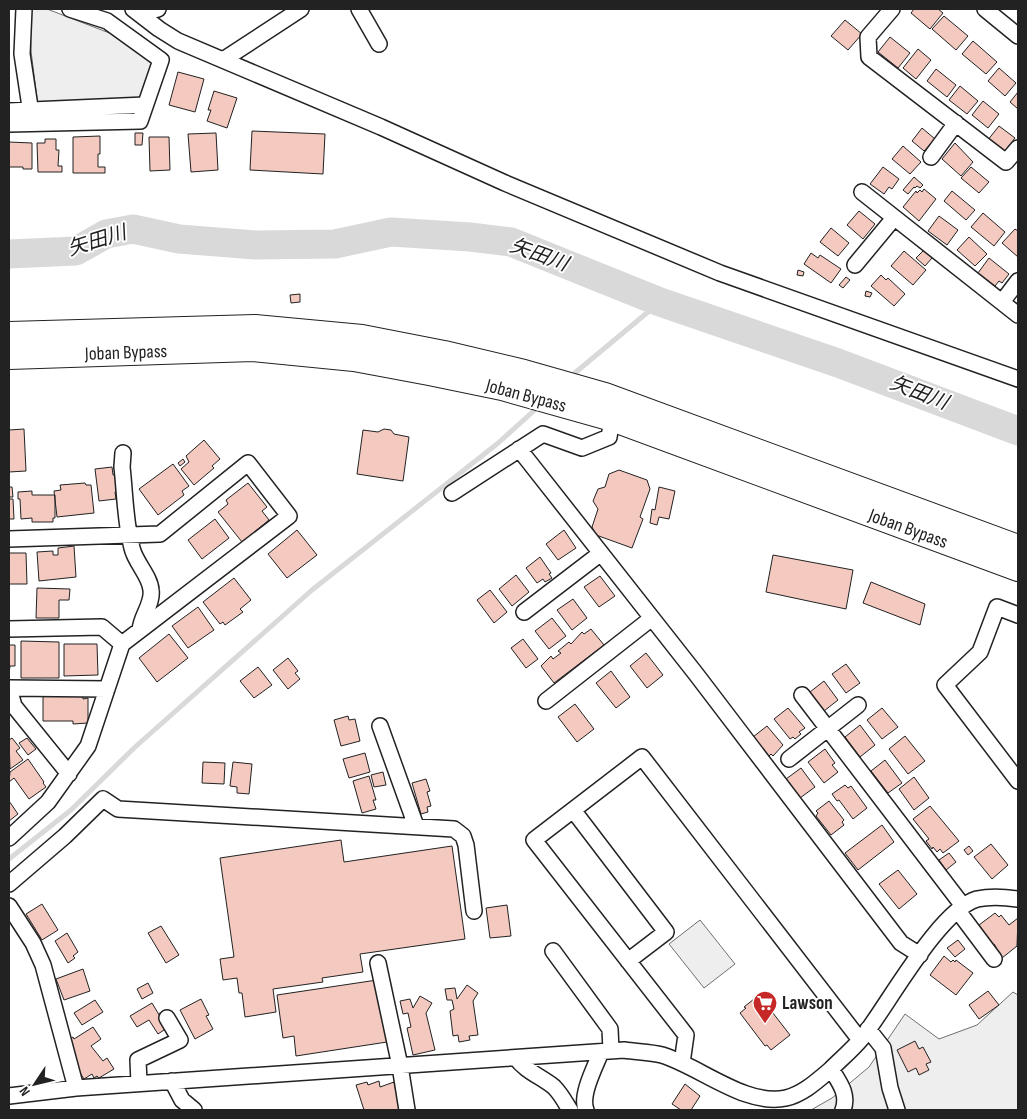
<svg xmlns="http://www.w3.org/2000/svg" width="1027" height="1119" viewBox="0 0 1027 1119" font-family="'Sofia Sans Condensed','Noto Sans JP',sans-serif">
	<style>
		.green { fill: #eee; stroke: #6f6f6f }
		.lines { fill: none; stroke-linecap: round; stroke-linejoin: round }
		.stream { stroke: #d9d9d9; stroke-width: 5 }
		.river { stroke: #d9d9d9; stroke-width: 29 }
		.building { fill: #f3c9c0; stroke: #222 }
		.minor-casing { stroke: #222; stroke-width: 18 }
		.trunk-casing { stroke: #222; stroke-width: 26 }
		.minor { stroke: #fff; stroke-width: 15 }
		.trunk { stroke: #fff; stroke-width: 24 }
		.labels { text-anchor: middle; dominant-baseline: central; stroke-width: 4; stroke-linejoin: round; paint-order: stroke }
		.street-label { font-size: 19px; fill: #222; stroke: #fff }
		.poi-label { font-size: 19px; font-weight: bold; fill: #222; stroke: #fff; text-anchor: start }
		.water-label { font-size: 20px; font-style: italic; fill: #222; stroke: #fff }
	</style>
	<rect width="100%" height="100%" fill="#fff"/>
	<path class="green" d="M32,9H47L112,34L147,58L151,64L136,111L129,116L39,114L31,51L30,11Z
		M700,920L735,964L704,988L669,944Z
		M1013,992L1018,995V1110H811L832,1098L869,1067L905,1014L939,1039L977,1025Z"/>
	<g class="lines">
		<path class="stream" d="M570,377L660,302
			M9,859L71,810L134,748L312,590L497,444L538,407"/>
		<path class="river" d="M9,254L76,251L106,234L133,229L179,239L255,245L335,244L391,232L470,237L511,242L660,302L838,363L1018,431"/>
	</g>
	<path class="building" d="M914,9H938L943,13L930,29L911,13Z
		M944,16L968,36L956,50L932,29Z
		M845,20L862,34L848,50L831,36Z
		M890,37L910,53L898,68L878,52Z
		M973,41L997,62L986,74L962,54Z
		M918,49L931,60L916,79L903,68Z
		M999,68L1016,83L1005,96L988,81Z
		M936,69L956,85L947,97L927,81Z
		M178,72L204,79L195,112L169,105Z
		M960,86L978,101L967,114L949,100Z
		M214,91L237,98L227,128L207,121L211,110H208Z
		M1018,92V109L1010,102Z
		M983,101L999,114L988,128L972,115Z
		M999,126L1015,138L1003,153L987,141Z
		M922,128L935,139L924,151L912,141Z
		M252,131L325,134L323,174L250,170Z
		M135,133H143L142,145H135Z
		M216,133L218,170L191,172L188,134Z
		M100,136V154H98V167H105V173H73V137Z
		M149,137H169L170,170L150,171Z
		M45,139H56V150H59L58,166H62V172H38L37,143H45Z
		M9,142L32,143V169H23V167H9Z
		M955,143L973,162L961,176L942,159Z
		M903,146L921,162L910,174L892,159Z
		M883,167L899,179L892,189L889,187L884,194L870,184Z
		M971,167L989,182L979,193L961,178Z
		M914,177L923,185L920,188L917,186L915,188L914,187L908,194L903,190Z
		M924,189L936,199L919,221L903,207L916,191L917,193L920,190L922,192Z
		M952,191L975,210L966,220L944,201Z
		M859,211L875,224L863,239L847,225Z
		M983,213L1005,232L994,246L971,227Z
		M939,216L958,230L947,245L928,231Z
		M831,228L849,243L838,256L820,242Z
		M1015,229L1018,231V257L1002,243Z
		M969,237L987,254L975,266L957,250Z
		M924,250L932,258L925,266L916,258Z
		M904,251L926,270L913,285L891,266Z
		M811,253L818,258L820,255L841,269L831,283L804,264Z
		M989,258L1009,274L1002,283L999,281L995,286L978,273Z
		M798,270L804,272L803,276L797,275Z
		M881,275L886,280L888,278L905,294L894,306L871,286Z
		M846,277L850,280L843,288L839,285Z
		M866,291L872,293L870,297L865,296Z
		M300,294V302L291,303L290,295Z
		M24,429L26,471L9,472V430Z
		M384,429L391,430L394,434L409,437L403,481L357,474L363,430L378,432Z
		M204,440L220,459L212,466L214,468L194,485L181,469L189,462L186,456Z
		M183,459L185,462L180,466L178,463Z
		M173,464L189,486L182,491L184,495L158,515L139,489Z
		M112,467L113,475H117L119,491L115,492L116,499L99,501L95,469Z
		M619,470L647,480L650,489L640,517L643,519L632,548L596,535L592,527L598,509L593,501L598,489L605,487L609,474Z
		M85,483L86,485H91L94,513L57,517L54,491L61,490L60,485Z
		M248,483L267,507L262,511L269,520L242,542L218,512L228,504L226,500Z
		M9,487H12L13,497H9Z
		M659,487L675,491L669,519L659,517L657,525L650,523L652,509L655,510Z
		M32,491V495H55V518H53V522H32V518L21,519L20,499H18V492Z
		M9,499H13L14,519H9Z
		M215,519L229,538L202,559L188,540Z
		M297,530L317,555L287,578L268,554Z
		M564,530L576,548L558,560L546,544Z
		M74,546L76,577L39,581L37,552L53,551V555H58V548Z
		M9,553H26L27,584H9Z
		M773,555L853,570L846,609L766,592Z
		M540,557L551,573L549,574L552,578L545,582L543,579L537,583L526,568Z
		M516,575L529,592L512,606L499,589Z
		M600,576L615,596L599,607L584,587Z
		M234,578L251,600L240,609L243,612L225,625L223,622L220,624L203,602Z
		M871,582L925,604L920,625L863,603Z
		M37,588L70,589L69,600H59V618H36Z
		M490,590L507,612L494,623L477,600Z
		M573,599L587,618L572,630L557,610Z
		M198,607L214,630L188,648L172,626Z
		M552,618L566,636L549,649L535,631Z
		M591,629L604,645L554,683L541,666L551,656L553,659L561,653L558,651L569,642L571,644L582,632L584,634Z
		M169,634L188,658L157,682L139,658Z
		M523,639L538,659L526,668L511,648Z
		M21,641L59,642V678H21Z
		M64,644H97L98,675L64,676Z
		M9,645H15V666H10L9,674Z
		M646,653L663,675L647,688L630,666Z
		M288,658L298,671L295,673L300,679L288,689L273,670Z
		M846,664L860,683L846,693L832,674Z
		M258,667L272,685L254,698L240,681Z
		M611,671L630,697L616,708L596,683Z
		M824,681L838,700L824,711L810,692Z
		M43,696H83V699L88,698V723L73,724V721H43Z
		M575,704L594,729L577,742L558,717Z
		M788,708L805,728L799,732L801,734L795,739L793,737L790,739L774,719Z
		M882,708L898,727L882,739L867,720Z
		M348,716L349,720L355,719L360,741L341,746L334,720Z
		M860,725L875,745L860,757L845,737Z
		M767,726L783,745L773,756L771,754L768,757L753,737Z
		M905,736L925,761L908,774L889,749Z
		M12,738L20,748L16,751L23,760L10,769L9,740Z
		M27,738L36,749L28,755L19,743Z
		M825,749L835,763L832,765L838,772L824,783L808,762Z
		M365,753L370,772L349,778L343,759Z
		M28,759L44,782L43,783L46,787L29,799L14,778L9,782L10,772Z
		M885,760L902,783L888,793L871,771Z
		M203,762L225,763L224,784L202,783Z
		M233,762L252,764L249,794L237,793V787L230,786Z
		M801,768L815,787L800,798L786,779Z
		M383,772L386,785L374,787L371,775Z
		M369,776L376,800H373L376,809L362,813L353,781Z
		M914,777L929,798L914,810L899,789Z
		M426,779L430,791L427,792L431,806L427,807L428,812L421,814L412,783Z
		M845,785L848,788L851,786L867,808L853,819L839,800L837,801L832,794Z
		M9,801L18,814L9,821Z
		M829,801L844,820L842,822L844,825L831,835L816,816L818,813L816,811Z
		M930,806L959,841L943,853L940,849L937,852L933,847L932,849L926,841L929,839L913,819Z
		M882,825L894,842L858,870L845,853Z
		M341,840L344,862L452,846L465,939L360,954L363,972L322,978L323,982L273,989L276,1012L245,1017L242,993H239L237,978L223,980L220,959L234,957L220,858Z
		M991,844L1008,865L992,879L974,857Z
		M969,846L973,851L968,855L964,850Z
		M949,853L956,862L946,870L939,860Z
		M898,870L917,894L899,909L879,884Z
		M42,904L58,930L42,940L26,914Z
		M507,905L511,936L490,938L486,908Z
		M995,913L999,917L1001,915L1009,925L1018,918L1017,946L1002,958L995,949L996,947L994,944L992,945L979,925Z
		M161,926L179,955L166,963L148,933Z
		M67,933L78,952L73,956L75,958L68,963L55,941Z
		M958,940L965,949L955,957L947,948Z
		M944,956L951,962L953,960L955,962L956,960L973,973L956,995L930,975Z
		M83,969L90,991L64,1000L56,979Z
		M377,980L387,1042L296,1056L294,1036L283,1038L277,995Z
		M148,983L153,993L142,999L137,989Z
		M467,985L478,993L473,1001L478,1035L469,1036L470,1040L459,1042L458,1035L453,1036L450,1011L454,1009L452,1000H447L445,989L455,988L457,999Z
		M988,991L999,1005L979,1019L969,1005Z
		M759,995L790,1035L771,1050L767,1045L765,1046L740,1013L746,1008L744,1007Z
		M420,996L432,1003L426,1013L435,1050L413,1055L407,1028L411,1027L408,1013L403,1014L400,1001L410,999L413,1008Z
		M201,999L209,1015L206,1016L213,1029L195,1039L180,1010Z
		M95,1000L103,1012L82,1025L74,1013Z
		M152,1003L167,1028L158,1034L149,1020L137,1027L130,1016Z
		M93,1027L101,1039L91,1046L103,1061L107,1058L114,1069L99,1078L97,1076L94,1078L92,1074L84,1079L73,1062L72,1055L75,1053L67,1041L73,1037L74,1039Z
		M915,1041L919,1049L923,1047L931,1062L926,1064L929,1070L919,1075L916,1068L908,1072L897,1050Z
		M379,1081L380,1087L394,1082L400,1110H364L356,1085L367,1082L368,1085Z
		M685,1084L700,1096L691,1110H681L672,1104Z"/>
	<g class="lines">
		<defs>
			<path id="minor" d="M24,9L22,54L32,120
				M133,9L159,29L178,41L381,127L505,183L720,273L1018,379
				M359,9L379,44
				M892,9L868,37L869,57L1006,162L1018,148
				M985,9L1018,36
				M154,10L158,9
				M223,60L301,9
				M9,111L145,105
				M9,124L140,121L161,60L107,21L70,9
				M931,157L956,123
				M862,192L1018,315
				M855,265L894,218
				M1002,302L1018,281
				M519,449L696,674L901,943L920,955
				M123,453L122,467C125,493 125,522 132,548C135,562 150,576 151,590C153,604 141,616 140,630
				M452,493L543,434L582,448L609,437L612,419
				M9,539L160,534L248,463L289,516L122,644L88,746L48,802L9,838
				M524,612L601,553
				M1018,615L997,607L980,652L945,685L1018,781
				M9,629L102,627L122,644
				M9,688L14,706L69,774
				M9,688L107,689
				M802,695L963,906
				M546,701L652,618
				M380,726L416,826
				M789,759L858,705
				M573,810L666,932L628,961
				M9,884L65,836L103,799L118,809L454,829L463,836L466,845L474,911
				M9,906L33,943L43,965L76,1088
				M958,911L994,959
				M553,951L610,1029L611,1051
				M378,963L400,1066L407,1110
				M868,1029L883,1048L890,1088L897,1110
				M516,1058C525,1071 542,1077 554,1087C561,1094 565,1102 570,1110
				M682,1063L686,1035L534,840L642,757L860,1040
				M831,1069C839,1082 849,1094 843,1110
				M172,1081L182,1100L194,1110
				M139,1083L138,1060L180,1040L167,1018
				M9,1096L76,1088L624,1050C637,1052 650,1052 662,1055C699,1066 746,1107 786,1098C803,1094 817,1081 830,1070C841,1059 853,1049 862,1038C888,1005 939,910 977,899C991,896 1004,897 1018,899
				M586,1110C580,1095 595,1067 601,1052"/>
			<path id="trunk" d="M9,334L255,327L362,337L444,353L524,372L605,395L1018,547
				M9,357L253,349L354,359L429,373L502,388L612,419L1018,569"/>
		</defs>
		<use href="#minor" class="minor-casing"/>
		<use href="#trunk" class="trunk-casing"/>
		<use href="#minor" class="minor"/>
		<use href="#trunk" class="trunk"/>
	</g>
	<defs>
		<symbol id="supermarket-pin" viewBox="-11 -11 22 30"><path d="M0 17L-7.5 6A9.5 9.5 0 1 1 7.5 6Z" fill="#c62828" stroke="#fff"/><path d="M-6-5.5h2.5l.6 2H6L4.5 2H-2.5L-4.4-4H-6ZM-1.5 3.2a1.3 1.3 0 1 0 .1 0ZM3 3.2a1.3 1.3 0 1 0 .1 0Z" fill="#fff"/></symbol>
	</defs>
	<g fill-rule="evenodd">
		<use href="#supermarket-pin" x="751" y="989" width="28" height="38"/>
	</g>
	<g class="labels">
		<g class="street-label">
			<text transform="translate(126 353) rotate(-2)">Joban Bypass</text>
			<text transform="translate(526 396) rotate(15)">Joban Bypass</text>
			<text transform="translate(908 529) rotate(20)">Joban Bypass</text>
		</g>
		<g class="poi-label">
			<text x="782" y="1003">Lawson</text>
		</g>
		<g class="water-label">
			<text transform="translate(97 241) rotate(-17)">矢田川</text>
			<text transform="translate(539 255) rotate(20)">矢田川</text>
			<text transform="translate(919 393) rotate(21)">矢田川</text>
		</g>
	</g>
	<rect width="1027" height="1119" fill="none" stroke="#222222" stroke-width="20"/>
	<g transform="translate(35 1084) rotate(235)" stroke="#ffffff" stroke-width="4" paint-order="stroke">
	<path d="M0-4L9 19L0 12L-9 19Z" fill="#222222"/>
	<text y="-8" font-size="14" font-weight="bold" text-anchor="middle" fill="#222222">N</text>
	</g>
</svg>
